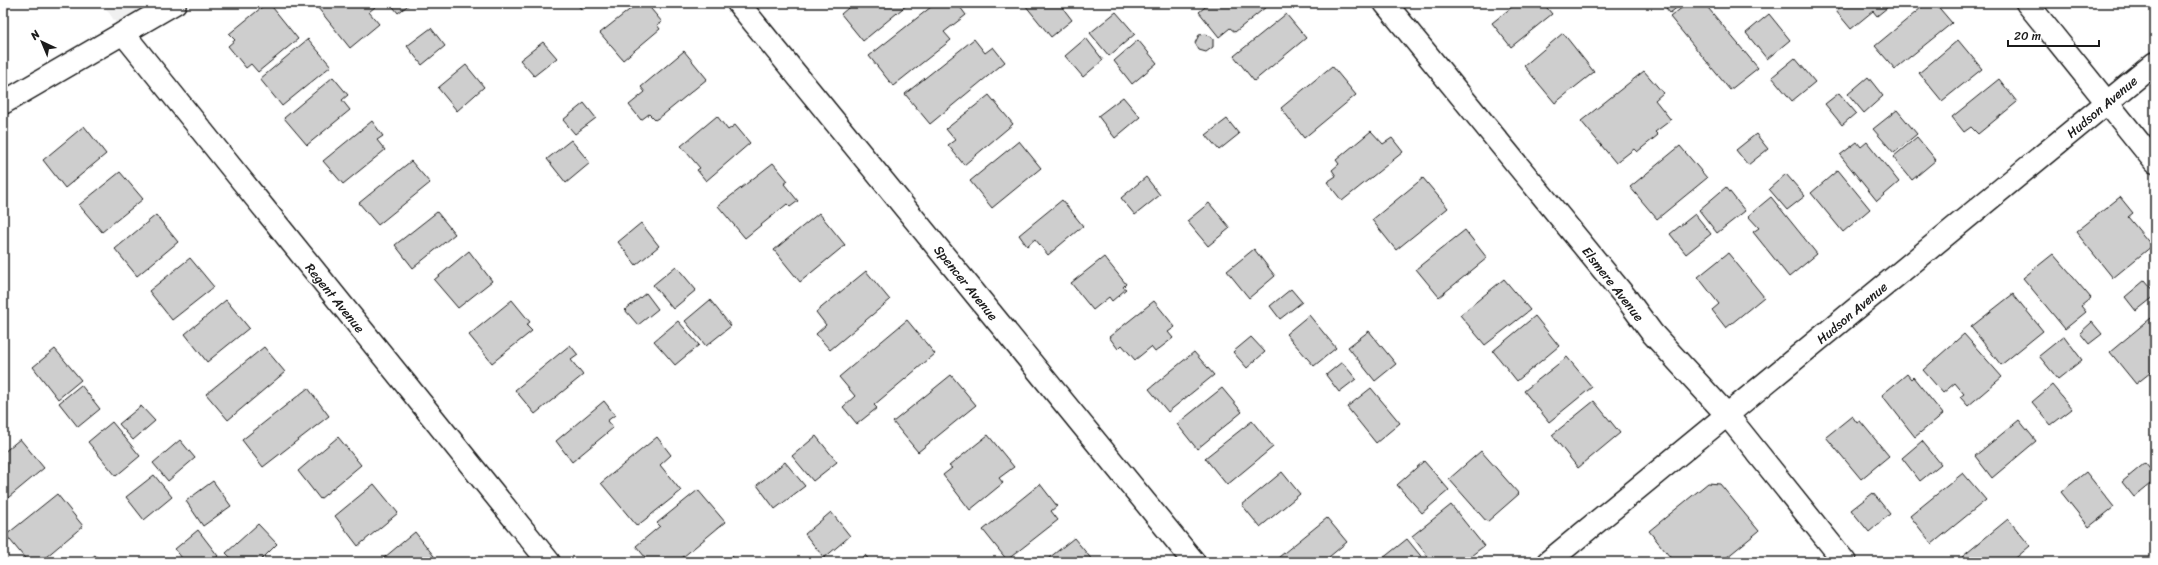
<svg xmlns="http://www.w3.org/2000/svg" width="2158" height="565" viewBox="0 0 2158 565" font-family="Sriracha,sans-serif">
	<style>
		.built { fill: #f0f0f0 }
		.building { fill: #cecece; stroke: #1c1c1c }
		.lines { fill: none; stroke-linecap: round; stroke-linejoin: round }
		.minor-casing { stroke: #1c1c1c; stroke-width: 25 }
		.minor { stroke: #fff; stroke-width: 22 }
		.labels { text-anchor: middle; dominant-baseline: central; stroke-width: 3; stroke-linejoin: round; paint-order: stroke }
		.street-label { font-size: 13px; fill: #1c1c1c; stroke: #fff }
	</style>
	<rect width="100%" height="100%" fill="#fff"/>
	<filter id="ink" filterUnits="userSpaceOnUse"><feTurbulence type="fractalNoise" baseFrequency=".025" numOctaves="2"/><feDisplacementMap in="SourceGraphic" scale="8" xChannelSelector="R" yChannelSelector="G"/><feConvolveMatrix kernelMatrix="1 2 1 2 8 2 1 2 1" color-interpolation-filters="sRGB"/></filter>
	<g filter="url(#ink)">
		<path class="built" d="M102,3H175L123,33Z"/>
		<path class="building" d="M267,3H269L298,39L258,72L251,64L246,68L228,46L235,40L229,34Z
			M314,3H372L375,7L369,12L379,24L350,48Z
			M390,3H411L398,13Z
			M576,3H591L582,10Z
			M638,3H646L662,22L657,25L660,29L623,60L600,33Z
			M854,3H908V4L863,41L841,14Z
			M936,3H957L966,15L944,32L951,40L893,86L869,56Z
			M1028,3H1059L1072,20L1051,37L1025,5Z
			M1210,3H1271L1235,32L1230,28L1219,37L1199,12Z
			M1517,3H1543L1552,14L1511,47L1492,23Z
			M1662,3H1683L1670,13Z
			M1688,3H1704L1758,68L1730,90L1670,17Z
			M1845,3H1893L1877,16L1873,11L1851,29L1836,11Z
			M1927,3H1935L1952,23L1895,69L1875,46Z
			M2132,3H2140L2136,7Z
			M1116,12L1135,34L1109,56L1090,33Z
			M1286,14L1306,38L1254,81L1234,56Z
			M1769,14L1790,40L1767,59L1746,33Z
			M431,28L445,46L422,65L407,46Z
			M1563,33L1594,72L1555,103L1524,66Z
			M1206,34L1213,39V47L1206,52L1199,50L1195,43L1199,35Z
			M1086,38L1103,60L1083,77L1065,56Z
			M308,39L331,66L282,106L260,79Z
			M974,39L985,53L993,47L1005,62L930,124L905,94Z
			M1138,40L1157,63L1132,84L1114,61Z
			M1958,40L1982,69L1942,101L1919,73Z
			M543,42L557,58L534,76L520,60Z
			M684,51L707,79L663,115L655,120L649,114L641,120L629,105L645,92L641,87Z
			M1795,58L1815,82L1792,101L1772,77Z
			M466,65L484,87L457,111L438,88Z
			M1332,66L1356,95L1304,138L1281,108Z
			M1644,71L1663,93L1655,100L1671,120L1655,132L1658,135L1637,152L1634,149L1616,163L1581,121Z
			M333,77L348,95L342,100L350,110L307,145L284,118Z
			M1868,77L1883,96L1864,113L1848,94Z
			M1999,79L2017,102L1978,134L1971,127L1964,132L1952,117Z
			M1839,93L1856,113L1842,125L1825,104Z
			M989,95L1013,124L964,165L948,145L955,140L946,129Z
			M1123,97L1140,117L1115,138L1098,116Z
			M584,103L596,118L575,134L563,120Z
			M1897,110L1917,134L1894,153L1873,129Z
			M717,116L728,130L735,125L750,143L706,181L697,170L700,168L681,146Z
			M1227,119L1239,134L1219,150L1206,135Z
			M372,121L383,136L377,140L385,150L343,184L323,161Z
			M84,126L106,154L65,188L43,160Z
			M1371,131L1383,144L1392,138L1403,152L1342,201L1327,182L1336,176L1332,170L1339,164L1336,160Z
			M1756,134L1768,149L1748,165L1736,150Z
			M1917,137L1936,160L1912,180L1893,157Z
			M571,140L590,163L566,183L547,159Z
			M1019,141L1041,168L992,208L970,181Z
			M1857,142L1861,147L1867,142L1899,182L1877,201L1840,155Z
			M1680,146L1707,178L1657,219L1630,187Z
			M411,161L430,183L378,225L359,203Z
			M773,163L788,181L784,184L798,201L790,207L787,204L745,238L718,206Z
			M1838,170L1870,209L1843,232L1811,193Z
			M120,172L143,199L102,232L79,205Z
			M1786,174L1805,196L1787,210L1769,189Z
			M1146,177L1160,195L1135,215L1121,198Z
			M1423,178L1448,208L1396,250L1372,220Z
			M1726,187L1745,211L1717,233L1699,210Z
			M1771,197L1817,254L1789,277L1753,232L1759,228L1748,216Z
			M2120,197L2133,213L2128,217L2152,246L2113,278L2076,232Z
			M1062,200L1083,226L1048,255L1035,239L1027,246L1019,235Z
			M1209,203L1230,228L1208,246L1187,221Z
			M437,212L455,234L413,268L395,245Z
			M819,213L845,245L800,282L774,250Z
			M1695,214L1711,234L1686,254L1670,234Z
			M156,215L178,242L137,276L115,249Z
			M641,223L659,246L636,265L618,242Z
			M1465,230L1487,258L1439,297L1416,269Z
			M1254,249L1275,276L1249,298L1227,271Z
			M469,251L492,281L458,308L434,280Z
			M1728,253L1764,297L1726,328L1712,310L1719,304L1698,277Z
			M2053,254L2091,298L2081,306L2086,312L2065,329L2023,278Z
			M1104,257L1126,284L1123,287L1126,289L1112,301L1109,297L1093,310L1071,283Z
			M190,258L214,287L172,320L149,291Z
			M676,266L696,290L673,309L653,285Z
			M866,271L890,300L830,350L816,334L826,325L816,312Z
			M1504,279L1530,310L1485,345L1460,315Z
			M2145,280L2155,292V296L2136,311L2125,297Z
			M1291,289L1302,302L1280,319L1270,306Z
			M646,293L658,309L638,325L625,310Z
			M2013,294L2043,331L2001,365L1971,327Z
			M226,300L249,328L207,362L185,334Z
			M512,300L530,322L526,325L532,331L492,363L469,335Z
			M710,300L731,326L706,346L685,321Z
			M1154,301L1175,327L1168,332L1173,338L1155,352L1151,347L1135,360L1122,345L1118,349L1109,337Z
			M1309,315L1336,348L1314,366L1286,334Z
			M1535,316L1559,346L1517,381L1493,351Z
			M2151,318L2155,320V369L2136,384L2110,352Z
			M907,320L935,354L874,405L877,408L857,424L843,407L855,396L839,377Z
			M678,321L699,345L675,365L654,341Z
			M2092,322L2102,334L2089,344L2080,333Z
			M1369,331L1396,364L1375,381L1348,347Z
			M1964,334L2002,377L1968,406L1960,397L1964,394L1955,383L1943,393L1923,370Z
			M2064,336L2082,360L2058,379L2039,356Z
			M1251,337L1265,352L1247,368L1233,352Z
			M570,345L578,355L571,360L583,375L535,414L515,390Z
			M264,347L285,372L228,420L206,394Z
			M55,349L81,380L58,399L33,367Z
			M1194,352L1214,375L1168,412L1149,389Z
			M1567,357L1592,387L1549,422L1524,391Z
			M1342,362L1356,379L1339,392L1326,375Z
			M1907,374L1911,379L1913,377L1943,414L1915,437L1882,395Z
			M951,375L976,405L918,452L893,422Z
			M81,385L100,409L78,427L59,403Z
			M2052,385L2072,409L2051,425L2032,402Z
			M308,388L329,416L263,467L242,440Z
			M1222,388L1242,412L1197,449L1177,424Z
			M1371,388L1400,423L1376,443L1347,407Z
			M604,401L615,415L607,421L613,428L572,462L556,441Z
			M1594,401L1620,433L1578,468L1552,435Z
			M141,406L155,421L133,440L119,424Z
			M1852,416L1857,423L1860,421L1889,456L1861,479L1826,437Z
			M2019,420L2036,441L1992,478L1975,456Z
			M1252,421L1273,447L1227,485L1205,458Z
			M112,422L140,456L116,476L88,442Z
			M988,435L1014,467L999,478L1003,483L970,510L943,475L952,468L949,466Z
			M816,436L837,462L813,481L792,456Z
			M338,437L361,465L320,499L298,471Z
			M657,437L671,455L660,465L681,491L637,526L601,483Z
			M20,439L44,468L3,502V453Z
			M180,440L195,458L168,481L153,463Z
			M1922,441L1941,464L1920,481L1902,458Z
			M1481,451L1519,494L1487,522L1449,479Z
			M1424,461L1449,490L1422,513L1397,485Z
			M785,462L805,486L775,509L757,485Z
			M2145,463L2155,475V480L2134,497L2122,482Z
			M1282,472L1300,494L1260,527L1242,505Z
			M2086,472L2114,507L2089,527L2061,492Z
			M1963,473L1986,500L1932,544L1910,516Z
			M154,475L172,497L144,520L126,497Z
			M213,481L231,506L203,526L186,501Z
			M1708,483L1720,484L1759,531L1721,562H1674L1649,531Z
			M374,484L398,513L358,546L335,516Z
			M1040,484L1057,506L1051,511L1058,520L1007,560L983,530Z
			M698,490L725,522L677,562H649L636,546L660,526L657,523Z
			M1873,493L1890,514L1869,532L1851,510Z
			M57,494L83,526L40,562H28L6,535Z
			M1451,505L1484,546L1463,562L1458,557L1452,562H1432L1412,536Z
			M831,512L850,536L824,558L805,534Z
			M1327,518L1347,542L1323,562H1284L1279,557Z
			M2008,519L2030,546L2011,562H1956Z
			M258,524L277,544L259,562H235L226,553Z
			M198,530L218,556L211,562H185L175,549Z
			M415,532L437,560L435,562H379Z
			M1074,538L1094,562H1044Z
			M1407,539L1424,560L1422,562H1384L1382,559Z
			M95,555L101,562H86Z
			M865,555L871,562H859Z
			M732,556L737,562H725Z
			M1740,557L1744,562H1734Z"/>
		<g class="lines">
			<defs>
				<path id="minor" d="M738,3L1194,562
					M1385,3L1627,299L1652,333L1728,416L1845,562
					M2027,3L2155,162
					M123,33L549,562
					M3,103L175,3
					M1548,562L2155,63"/>
			</defs>
			<use href="#minor" class="minor-casing"/>
			<use href="#minor" class="minor"/>
		</g>
	</g>
	<g class="labels">
		<g class="street-label">
			<text transform="translate(2102 107) rotate(-40)">Hudson Avenue</text>
			<text transform="translate(966 283) rotate(51)">Spencer Avenue</text>
			<text transform="translate(1613 284) rotate(52)">Elsmere Avenue</text>
			<text transform="translate(335 298) rotate(51)">Regent Avenue</text>
			<text transform="translate(1852 313) rotate(-40)">Hudson Avenue</text>
		</g>
	</g>
	<rect width="2158" height="565" fill="none" stroke="#fff" stroke-width="16"/>
	<rect x="8" y="8" width="2142" height="549" fill="none" stroke="#1c1c1c" stroke-width="1.5" filter="url(#ink)"/>
	<g transform="translate(42 42) rotate(316)" stroke="#ffffff" stroke-width="3" paint-order="stroke">
	<path d="M0-3L7 15L0 10L-7 15Z" fill="#1c1c1c"/>
	<text y="-6" font-size="11" font-weight="bold" text-anchor="middle" fill="#1c1c1c">N</text>
	</g>
	<path d="M2008 40v6h91v-6" fill="none" stroke="#1c1c1c" stroke-width="2"/>
	<text x="2014" y="40" font-size="12" fill="#1c1c1c" stroke="#ffffff" stroke-width="3" paint-order="stroke">20 m</text>
</svg>
